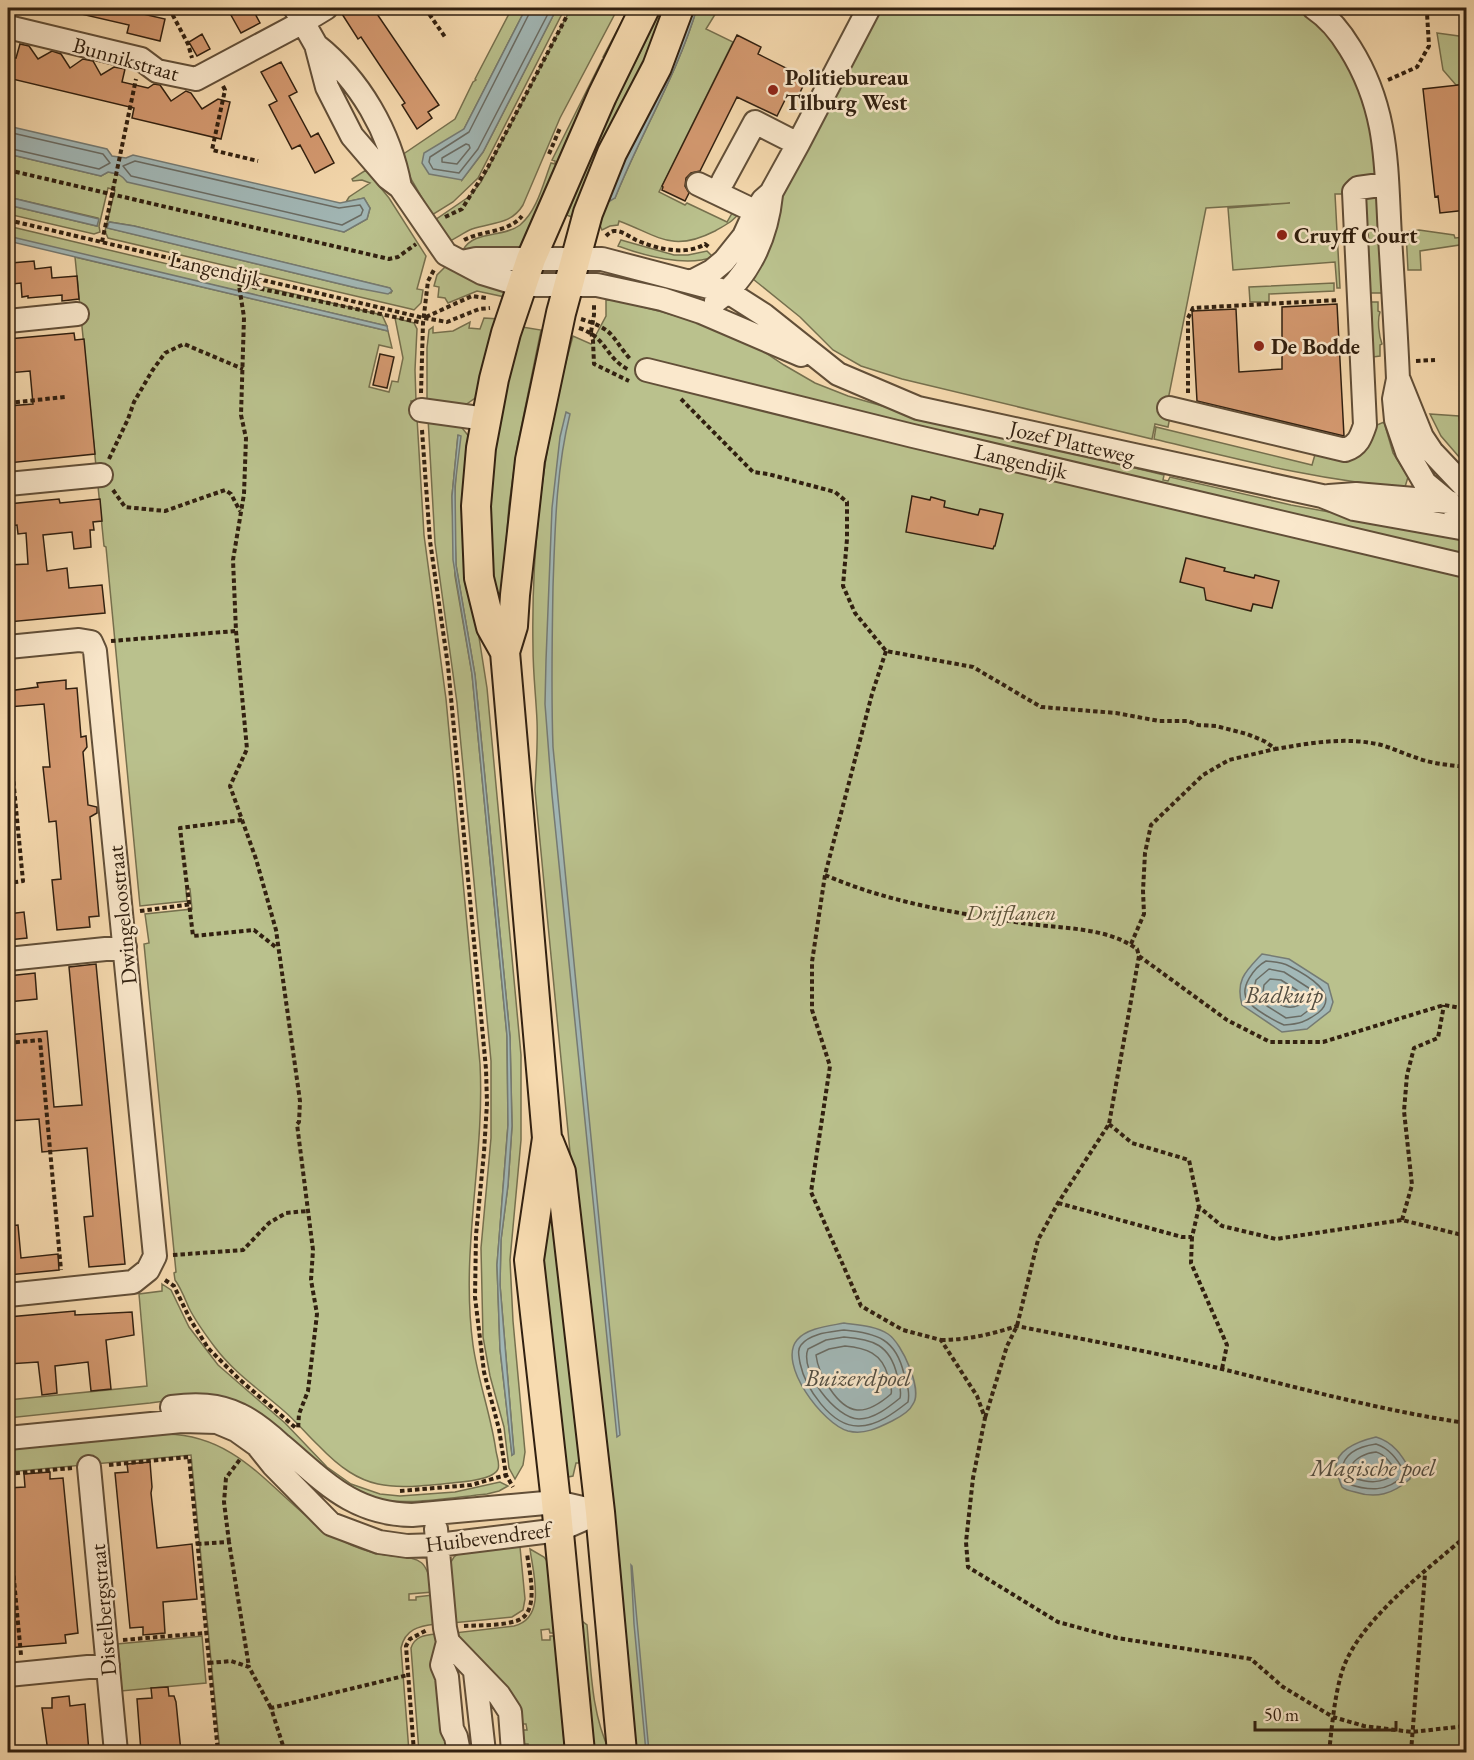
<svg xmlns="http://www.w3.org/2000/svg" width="1474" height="1760" viewBox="0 0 1474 1760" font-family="'EB Garamond',serif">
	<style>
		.green { fill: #bac18d; stroke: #76704e; stroke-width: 1.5; fill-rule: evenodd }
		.water { fill: #a2b8b7; stroke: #757b74; stroke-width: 1.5 }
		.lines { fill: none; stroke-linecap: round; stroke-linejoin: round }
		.shore { stroke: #6a6c64; stroke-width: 1.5 }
		.building { fill: #d59a71; stroke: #312010; stroke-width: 1.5 }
		.minor-casing { stroke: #624f38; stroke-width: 26 }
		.major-casing { stroke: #312010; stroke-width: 32 }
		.path { stroke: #312010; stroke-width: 4; stroke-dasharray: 4.5 3; stroke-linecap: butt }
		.minor { stroke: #fae8cc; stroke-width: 22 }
		.major { stroke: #f7dbb0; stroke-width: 28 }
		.poi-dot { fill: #8f2418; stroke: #fae8cc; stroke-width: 2 }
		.labels { text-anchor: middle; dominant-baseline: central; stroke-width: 5; stroke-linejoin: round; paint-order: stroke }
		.street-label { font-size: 22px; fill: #312010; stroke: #fae8cc }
		.poi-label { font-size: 22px; font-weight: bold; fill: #312010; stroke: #fae8cc; text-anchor: start }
		.park-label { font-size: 22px; font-style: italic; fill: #5a5036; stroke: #fae8cc }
		.water-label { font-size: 24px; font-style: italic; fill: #534e42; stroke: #fae8cc }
	</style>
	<rect width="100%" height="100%" fill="#f7dbb0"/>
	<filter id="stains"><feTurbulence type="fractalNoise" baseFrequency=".00333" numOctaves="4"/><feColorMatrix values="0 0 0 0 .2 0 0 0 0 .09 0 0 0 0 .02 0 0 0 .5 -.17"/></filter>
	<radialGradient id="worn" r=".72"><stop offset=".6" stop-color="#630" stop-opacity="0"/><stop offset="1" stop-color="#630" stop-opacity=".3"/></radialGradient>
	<path class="green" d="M512,8H526L464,129L462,180L483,152L557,8H565L478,178L453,202L432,215L411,179L402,155L455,119L473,82L476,80L475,79Z
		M571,8H618L560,118L523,205C511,225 492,222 472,229C464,232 457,238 450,241L435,220L470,196L481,182Z
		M629,8H633L569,134L520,253L463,250C474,230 503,238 520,225C537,211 543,184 551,163L555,164V161L552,160L602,60L604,61L606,58L603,57Z
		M662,8H668L576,219L567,215L602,130Z
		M697,8H719L706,29L733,42L659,192L685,205L687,203L727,222L735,208L740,211C735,221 725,225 715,231C672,253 659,236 619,221L618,225L610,226L602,230L599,223V210L639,130L609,196L615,198C641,133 677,75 697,8Z
		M879,8H1303L1315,18L1362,84L1378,177C1360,178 1348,174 1342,194H1335L1340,288H1337L1335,262L1233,270L1228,208L1290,203L1206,208L1165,415L1170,417L1168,427L1155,424L1152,439L902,379L861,366L833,350L800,317L753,279L784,192Z
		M1437,33L1466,37V84L1456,85L1443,70Z
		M8,154L101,176L108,172L119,174L344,232L367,219L370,208L364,198L346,202L349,197L370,183L362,180L353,181L352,179L366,170L389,198L426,256L417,289L423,290L421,303L414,310L411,309L108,238L105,231L115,190L108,188L99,226L100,232L94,234L8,214V205L97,226L98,218L8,197ZM110,222L134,226L389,288L392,291L391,293L357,288L108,228Z
		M1379,194L1384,293H1370L1366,212L1362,199Z
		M8,226L382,315L387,326L24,241L8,236Z
		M1419,230L1454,235L1455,238L1466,237V244L1420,251L1421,270H1408L1406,232Z
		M621,240L674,255H688L707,251L713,257C686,267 645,256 618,246Z
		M75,257L388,331L392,348L379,345L369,387L389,392L392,381L398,382L403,358L395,318L414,323L417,329L415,370L416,401H411L412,415L417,418L424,535L446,699L480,1064C485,1158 460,1251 473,1345C478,1381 491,1415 496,1451C497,1457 500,1464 498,1469C494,1480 462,1482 451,1483C391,1489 364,1493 319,1446C307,1435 297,1422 284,1411C260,1390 233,1372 214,1346C205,1334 196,1322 189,1308C185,1299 181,1288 175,1280L174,1273L176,1272L144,944L149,943L145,914L192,909L190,889L186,890L187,901L140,906L106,547L104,546Z
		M445,267L460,269L507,287L505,297L477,291L448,303L445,298L438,297L439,287L434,286L437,275Z
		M1334,283V291L1269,294V302H1250L1249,287Z
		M606,300H617C656,311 697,319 733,338L736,333L784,365L815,383L848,396L910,414L1164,475L1163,480L1168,481L1170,477L1291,505L1466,537V1752H628L535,790C536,767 538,744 537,721C536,697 533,673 533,648C531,543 544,438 573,336L591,344L606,316Z
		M1371,302H1378V311L1380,312C1377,320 1379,336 1382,344L1380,345V356L1373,357Z
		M484,318L499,319L478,396L461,408L427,403V348L429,330L433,327V333L453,331L470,322L469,328L480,329Z
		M522,327L541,330L517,448L509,505L502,598L495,599L490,581V445Z
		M1430,414L1459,416L1460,424L1466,433V465L1441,436Z
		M428,418L458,423L471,439L475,612L487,688L521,1055V1140L510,1260L513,1321L525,1452L523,1465L515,1479L509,1468L504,1427L490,1376L483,1337L481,1248L491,1138V1061L457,703L435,543ZM458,435L454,511L456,565L475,675L510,1037L512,1126L508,1185L501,1240L500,1285L514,1453L512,1455L500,1349L497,1265L508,1125L507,1036L472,674L455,576L452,496Z
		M1384,422L1393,453L1408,477L1405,487C1319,481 1237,459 1154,439L1156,427L1312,465L1316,451Z
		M551,1166L579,1451V1463H576L573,1476L562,1478L540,1249Z
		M162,1284L171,1290L189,1327L218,1365L285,1423L327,1467L351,1484L380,1494L400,1496L455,1492L500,1482L508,1486L499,1491L487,1494C447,1498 405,1507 366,1497L187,1398L150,1403L8,1418V1400L147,1386L139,1294L162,1291Z
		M167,1434C247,1436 277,1504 339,1539C354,1547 370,1553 386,1555C419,1559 426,1555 433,1592L409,1594V1600H416V1597L433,1595L436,1624C419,1626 405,1629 401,1648L409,1752H220L191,1455L8,1472V1444Z
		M515,1547H520L525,1599L523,1610L512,1617L452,1623L449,1565L454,1557L461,1552Z
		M530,1549L544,1557L551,1566L555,1633H550L549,1629L541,1630L542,1640H550V1636H555L565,1752H529L528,1744H524L522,1730H527L526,1724H522L454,1633L514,1626C547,1618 533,1573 530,1549Z
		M582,1621L587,1625C591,1668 591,1713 610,1752H588L580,1622Z
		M436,1634L452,1752H419L411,1648C415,1636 425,1635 436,1634Z
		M202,1636L206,1683L121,1691L117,1644Z"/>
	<path class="water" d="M526,8H557L483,152L462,180L429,174L422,163L424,153L464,129Z
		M690,8H697C677,75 641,133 615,198L610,201L609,196Z
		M8,126L107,149L112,156L126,158L133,155L340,203L364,198L370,208L367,219L344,232L127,182C121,174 117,174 108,172L101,176L8,154Z
		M8,197L99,219L97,226L8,205Z
		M109,222L134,226L390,288L392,291L388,294L357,288L107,228Z
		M8,236L387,326L388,331L8,241Z
		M566,412L570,414C556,470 555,529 553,587C552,640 551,693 553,747L620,1435L617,1437L552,795L545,704L546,660L552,508L560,437Z
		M458,435L461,436L455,486L456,565L475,675L510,1037L512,1126L508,1185L501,1240L500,1285L514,1454L512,1455L500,1349L497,1265L508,1125L507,1036L472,674L453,560L452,496Z
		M1262,954L1289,959L1328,984L1333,1002L1330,1011L1307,1029L1282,1032L1242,1005C1235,980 1246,971 1262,954Z
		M844,1323C858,1325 876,1326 888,1334C902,1343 923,1390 913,1404C910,1411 898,1418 892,1421C878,1428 864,1435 848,1431C823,1424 777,1364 797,1340C807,1328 829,1326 844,1323Z
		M1376,1437C1393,1442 1402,1455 1410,1470V1479C1393,1494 1376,1499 1355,1492C1350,1491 1345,1490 1342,1487C1340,1483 1339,1478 1337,1474C1330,1451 1359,1441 1376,1437Z
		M631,1565L632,1566L649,1752H646L634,1624Z"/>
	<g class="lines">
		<path class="shore" d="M531,8L530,12L469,132L430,157L429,162L433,169L459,173L478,149L551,8
			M8,132L103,154L110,163L99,169L8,148
			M466,144L469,145L470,148L457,164L442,162V158Z
			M135,161L339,208L360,205L363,210L361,215L342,225L131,176L123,166Z
			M1266,961C1273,962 1282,962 1289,966C1305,974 1342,994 1318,1013C1305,1022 1300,1024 1284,1025C1275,1021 1253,1009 1248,1001C1238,988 1255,967 1266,961Z
			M1269,969L1284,972L1315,992L1318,1003L1301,1016L1286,1018L1267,1006L1255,997L1253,992L1256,980Z
			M1270,979L1281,980L1306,996L1307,1000C1289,1015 1278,1004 1263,992L1264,985Z
			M844,1330C877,1333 896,1339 904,1374C907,1384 910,1392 908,1402C894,1413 877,1426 859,1426C831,1427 805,1387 800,1363C799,1356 797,1350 801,1345C810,1333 831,1332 844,1330Z
			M844,1337C873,1339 890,1345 897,1375C899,1383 902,1389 900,1398C889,1407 874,1419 859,1419C836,1419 799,1371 808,1349L826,1340Z
			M845,1346C866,1348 882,1353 888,1376C889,1382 893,1388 891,1394C883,1401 869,1411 857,1410C837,1408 818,1373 816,1355L829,1349Z
			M1376,1444C1389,1448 1397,1459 1404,1471L1403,1476C1387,1492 1369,1491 1348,1484L1342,1469C1344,1452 1362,1446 1376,1444Z
			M1376,1452C1384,1454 1395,1466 1395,1474C1381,1484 1369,1483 1353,1478L1350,1468C1354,1458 1366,1453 1376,1452Z"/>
	</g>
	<path class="building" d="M82,8H135L134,12L165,19L160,41L127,33L129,25L81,14Z
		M227,8H252L260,23L241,33Z
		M352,8H359L363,14L373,8L439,105L428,112L432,118L417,129L402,105L405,103L361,37L358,39L342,14Z
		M202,34L210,49L197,56L189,42Z
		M737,35L761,47L758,54L798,74L795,80L804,84L797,99L788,94L777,116L737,97L700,171L691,173L686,178L685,186L689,193L685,201L662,190L663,187L662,186Z
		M20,44L29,46L38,59L52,51L61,54L70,68L83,59L93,61L101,75L114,67L125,69L122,82L148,88L154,84L160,85L171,101L186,91L191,93L202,109L218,99L230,102L221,139L132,118L134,108L8,78V56L16,58Z
		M281,62L297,92L289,96L304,124L311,137L318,133L334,163L315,173L300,145L292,149L269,105L277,101L261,72Z
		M1467,84V210L1440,213L1438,196L1435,197L1423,89Z
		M34,261L35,269L51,267L52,278L77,276L79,299L62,301V295L28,298V296L22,297L21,283L12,284L11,263Z
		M1337,304L1344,436L1197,401L1192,311L1236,309L1239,372L1282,369V307Z
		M74,333L75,340L84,339L95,454L8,463V406L33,404L30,371L8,373V339Z
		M380,354L394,357L387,388L373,385Z
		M912,496L930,500L931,497L945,501L944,507L978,515L980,509L1003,514L995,546H994L993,549L906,532Z
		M59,499L60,503L100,499L102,521L93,522L94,530H90L91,547L74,549L72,532L43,535L47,571L67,568L69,588L102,585L105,613L8,622V565L28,564L26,533L18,534L17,525L8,526V504Z
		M1186,558L1225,568L1224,571L1254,578L1255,575L1279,581L1272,608L1253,604L1251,611L1206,600L1204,588L1180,582Z
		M66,680V689L77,688L81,737L86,736L87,747L83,752L88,805L97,807V813L90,817L99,916L89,917L90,927L57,930L52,880L61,879L56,821L49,822L43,767H50L44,704L8,707V691L38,687L37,683Z
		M24,912L27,938L8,940V914Z
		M96,964L125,1264L89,1267L84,1217L93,1216L87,1148L42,1152L39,1119L8,1121V1035L47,1031L54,1107L82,1105L69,967Z
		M35,973L37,999L8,1002V976Z
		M18,1225L21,1258L58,1254L59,1270L8,1275V1226Z
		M75,1311V1315L132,1312L134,1335L106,1340L111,1389L91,1391L88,1362L55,1366L57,1393L42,1395L38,1362L8,1364V1317Z
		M150,1462L152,1487L151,1493L157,1548L192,1544L197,1599L163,1602L165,1633L143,1635V1627L130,1628L115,1473L128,1472L127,1464Z
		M50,1472V1479L63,1478L78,1633L65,1635L66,1643L8,1648V1488L25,1487L24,1474Z
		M168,1687L169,1696H174L176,1702L181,1752H141L137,1699L152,1698L151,1688Z
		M69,1696L70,1706L85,1704L89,1752H48L42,1708H52V1698Z"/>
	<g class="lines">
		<defs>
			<path id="minor" d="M295,8L316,45L327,87L352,136L388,178L400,187L446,254L482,273L521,285H597L662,299L701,312L801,355
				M1314,8C1329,18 1341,33 1350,48C1389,110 1386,168 1390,237C1393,285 1396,332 1398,379L1394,399L1396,420L1407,452L1425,483L1466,517
				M8,27L141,59L157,71L196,79L303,22L326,8
				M316,45C360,80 390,132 400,187
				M723,181L755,122L798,144
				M698,184L767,217
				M462,262L476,259H602L728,292L764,315L838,374L918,408L1322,496L1354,509L1466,529
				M691,282L712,271L724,261L744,236L755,212L763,200L771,193L798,144L869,8
				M716,301C750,276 767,235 771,195
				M8,321L77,314
				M647,370L913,436L1466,566
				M1399,380L1422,437L1432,452L1466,488
				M1169,408L1345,450C1358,446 1361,437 1365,425L1354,192L1358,188L1387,184
				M421,410L486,419
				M8,484L101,475
				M1329,496L1356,494L1449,502
				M8,647L79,640L91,642L95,651L155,1256L148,1270L133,1282L8,1295
				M8,959L125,947
				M172,1407C195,1404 218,1404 240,1415C255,1422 269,1434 281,1445C324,1481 352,1514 412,1515L556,1502L600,1512
				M8,1438L182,1421L217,1422L236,1430L257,1445L273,1465L331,1524L379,1542L407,1546L438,1545L559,1530L600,1512
				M89,1467L116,1752
				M436,1529L445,1628L448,1642L499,1695L510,1712L513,1752
				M448,1642L442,1665L447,1677L452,1729L456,1737L459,1752
				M475,1672L484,1752
				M8,1675L108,1665"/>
			<path id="major" d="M505,652L491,627L479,578L476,506L481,448L494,379L506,333L531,259L602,96L645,8
				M549,1142L561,1172L600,1512L622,1752
				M580,1752L556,1502L529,1260L547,1138L505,652L513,626L515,595L530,460L561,313L588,213L612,153L657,67L679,8"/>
		</defs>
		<use href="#minor" class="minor-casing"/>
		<use href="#major" class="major-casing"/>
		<path class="path" d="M169,8L188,44L192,58
			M425,8L445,37
			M1388,80L1417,67L1429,46L1427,13L1419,8
			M223,86L225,90L212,150L258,161
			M549,154L560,128
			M8,170L389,259L398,257L416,244
			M445,217L462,209L488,167L571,8
			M8,220L424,318L447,322L479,309L490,308
			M606,236C608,234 610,232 614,231C621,230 630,237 636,240C656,249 686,256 705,244L710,248
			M464,240C483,230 508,233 522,216
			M102,242L136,79
			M237,273L244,317L241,415L246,438L244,494L233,560L236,631L247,749L230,786L256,859L276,930L300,1101L299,1122L297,1124L313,1250L311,1280L317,1314L308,1391L299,1414L298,1430
			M238,284L423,323
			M426,317L472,296L486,298
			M581,319C616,330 610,336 631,360
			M579,328C608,338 604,357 629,370
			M591,332L593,341L594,364L629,381
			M591,332L594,315V303
			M1416,361L1435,360
			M421,393L423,323L428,281L435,268
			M1188,393V318L1193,308L1339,300
			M681,399L753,472L768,474L835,492L847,502V539L843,586L855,613L886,651L973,667L1041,707L1116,713L1159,721H1188L1198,725L1216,726L1247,734L1264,741L1276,749C1310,743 1343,737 1377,744C1391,747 1404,754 1417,758C1433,764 1449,765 1466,767
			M8,403L65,397
			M422,430L430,541L448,666L486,1069L487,1103L484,1152L476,1235L475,1297L484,1372L499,1429L506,1475L513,1487
			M109,459L128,419L134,402L152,371L165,353L184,344L243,369
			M113,490L125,507L165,511L225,490L231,494L240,511
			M111,641L236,631
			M886,651L872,694L825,875L812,962V1010L830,1066L811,1192L861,1306L903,1330L941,1340L977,1396L985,1418L973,1478L966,1542L968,1567L1058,1622L1117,1638L1251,1659L1283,1687L1333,1717L1364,1726L1412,1732L1466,1726
			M8,746H10L23,881L8,883
			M242,820L180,828L193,936L254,930L277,948
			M825,875C887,902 955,913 1022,923C1059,929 1105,926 1137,949L1139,956L1109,1124L1058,1203L1038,1240L1017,1326L1007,1346L985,1418
			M140,911L192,904
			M1131,944L1144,914L1143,891L1145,853L1151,825L1203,775L1229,760L1275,749
			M1139,956L1227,1020L1270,1042H1323L1444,1005L1466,1009
			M8,1043L40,1040L61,1270
			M1109,1124L1132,1143L1189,1160L1199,1207L1222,1226L1276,1239L1402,1220L1466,1236
			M1058,1203L1182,1237H1192L1199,1207
			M1402,1220L1412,1185L1404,1111L1407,1075L1414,1048L1438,1038L1444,1005
			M1192,1237L1191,1263L1227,1345L1222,1369
			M173,1255L243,1250L269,1223L286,1213L307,1211
			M165,1280L174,1286L190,1319L208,1348L239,1379L297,1429
			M941,1340C968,1340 992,1334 1017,1326C1085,1340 1155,1352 1222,1369C1303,1389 1384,1411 1466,1423
			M109,1465L189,1457L218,1752
			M8,1474L72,1468
			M400,1491L471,1485L506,1475
			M8,1516L21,1655
			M229,1542L224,1502L226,1478L241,1458
			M197,1544L229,1542L249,1667
			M464,1626C480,1625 500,1626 516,1621C541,1614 529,1572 527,1553
			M123,1640L206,1633
			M209,1663L231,1661L249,1667L271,1708
			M285,1752L271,1708L408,1675
			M414,1752L406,1646L410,1639L427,1630
			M1329,1752C1332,1727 1334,1700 1341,1675C1355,1623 1426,1571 1466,1536
			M1411,1752L1425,1574"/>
		<use href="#minor" class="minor"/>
		<use href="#major" class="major"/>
	</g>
	<g class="poi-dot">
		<circle cx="773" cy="90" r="6"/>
		<circle cx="1282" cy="235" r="6"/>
		<circle cx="1259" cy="346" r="6"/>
	</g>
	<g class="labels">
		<g class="street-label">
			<text transform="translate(126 59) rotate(16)">Bunnikstraat</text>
			<text transform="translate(216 269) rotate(13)">Langendijk</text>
			<text transform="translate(1072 442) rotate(13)">Jozef Platteweg</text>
			<text transform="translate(1021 461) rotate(13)">Langendijk</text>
			<text transform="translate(122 915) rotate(-96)">Dwingeloostraat</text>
			<text transform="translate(488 1537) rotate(-7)">Huibevendreef</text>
			<text transform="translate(103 1610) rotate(-95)">Distelbergstraat</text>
		</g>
		<g class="poi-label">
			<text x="785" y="77">Politiebureau<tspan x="785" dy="25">Tilburg West</tspan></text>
			<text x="1294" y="235">Cruyff Court</text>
			<text x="1271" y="346">De Bodde</text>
		</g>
		<g class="park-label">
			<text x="1011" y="912">Drijflanen</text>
		</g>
		<g class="water-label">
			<text x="1284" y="994">Badkuip</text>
			<text x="858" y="1377">Buizerdpoel</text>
			<text x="1373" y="1467">Magische poel</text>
		</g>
	</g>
	<rect width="1474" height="1760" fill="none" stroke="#f7dbb0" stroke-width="30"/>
	<rect x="9" y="9" width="1456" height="1742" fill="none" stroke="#312010" stroke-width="3"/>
	<rect x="15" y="15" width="1444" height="1730" fill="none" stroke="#312010" stroke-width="1.5"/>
	<path d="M1255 1721v9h141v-9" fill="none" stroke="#312010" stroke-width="3"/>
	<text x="1264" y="1721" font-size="18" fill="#312010" stroke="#fae8cc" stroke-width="4.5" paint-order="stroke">50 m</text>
	<rect width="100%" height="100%" filter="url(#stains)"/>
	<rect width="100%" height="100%" fill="url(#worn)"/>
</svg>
